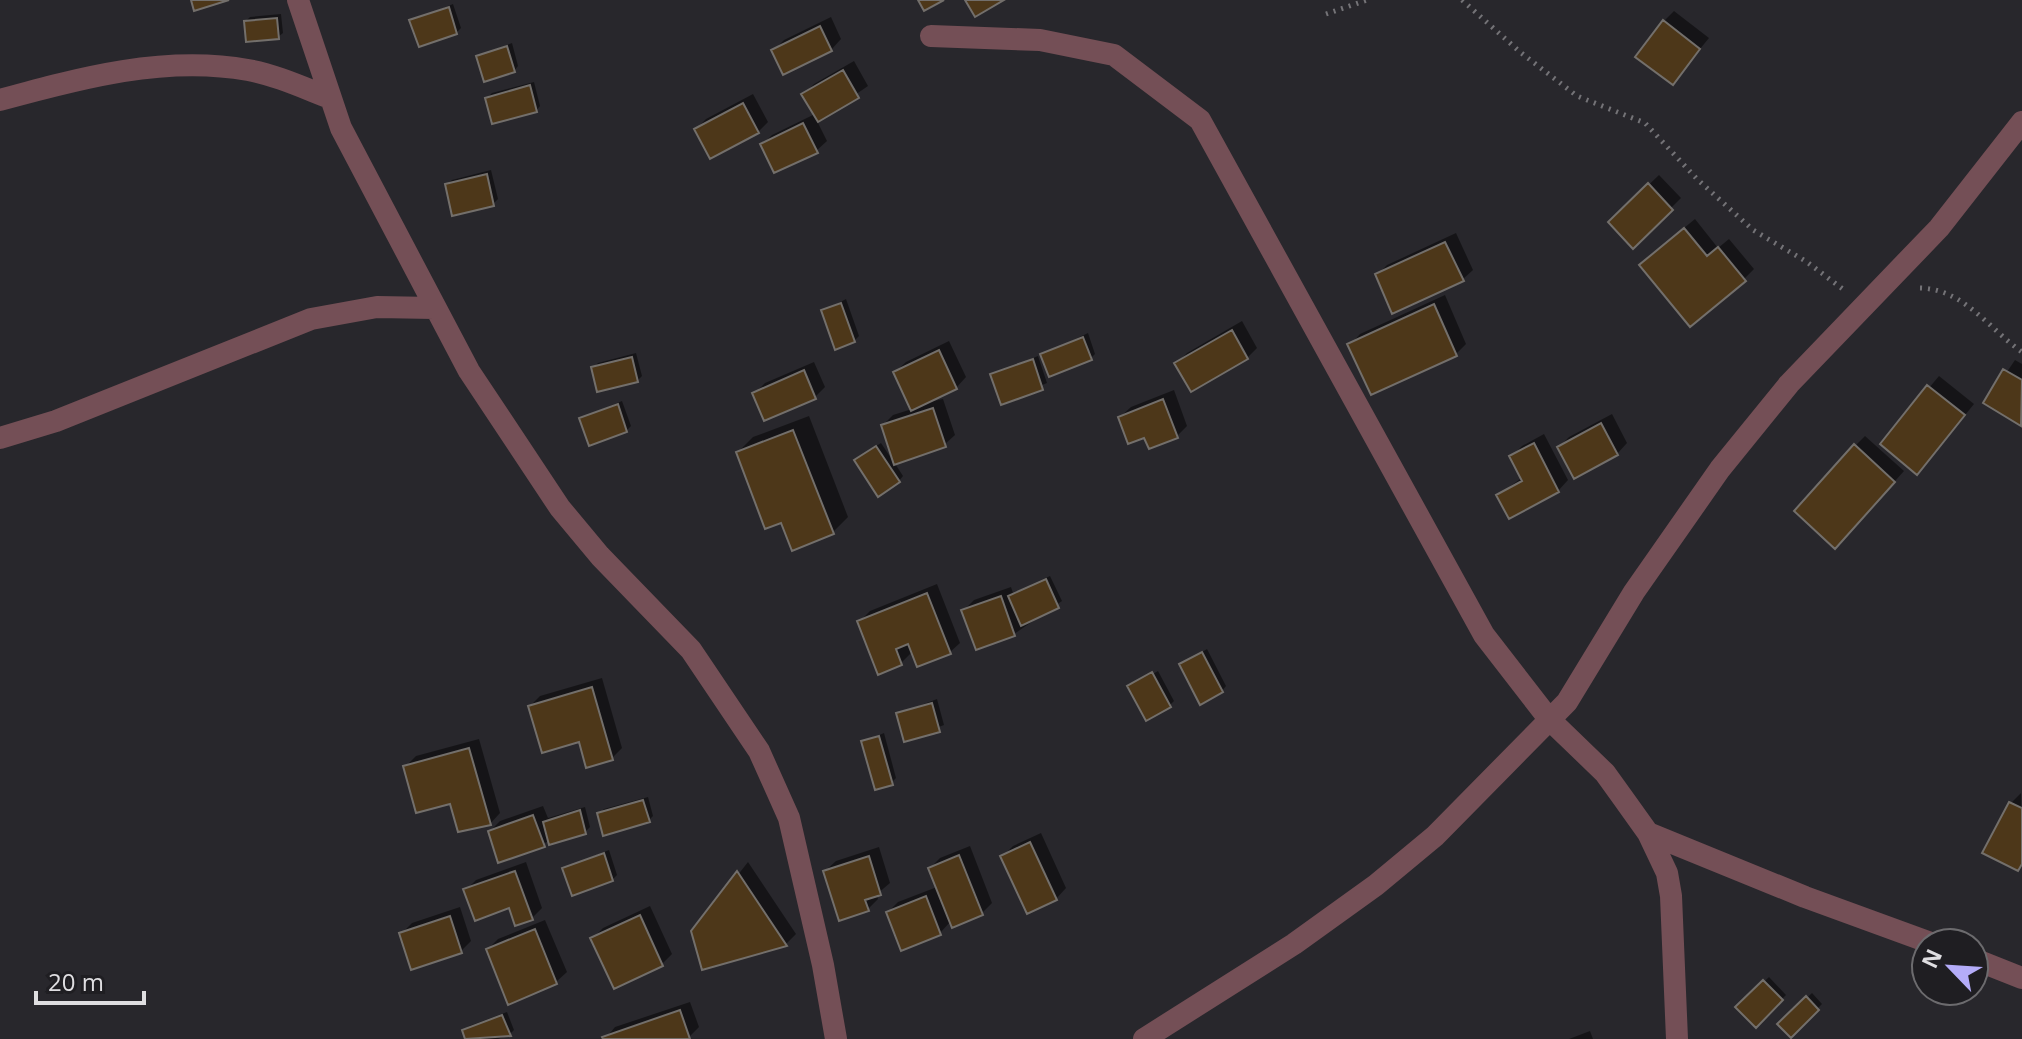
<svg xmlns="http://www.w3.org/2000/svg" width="2022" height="1039" viewBox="0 0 2022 1039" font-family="'Open Sans',sans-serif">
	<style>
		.shadow { fill: #0007 }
		.building { fill: #4d3719; stroke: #736f6b; stroke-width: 2 }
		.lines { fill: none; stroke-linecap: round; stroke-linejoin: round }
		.path { stroke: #747377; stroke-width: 5; stroke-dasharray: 2 6; stroke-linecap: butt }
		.minor { stroke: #744f56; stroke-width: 22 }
	</style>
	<rect width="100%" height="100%" fill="#28272c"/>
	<path class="shadow" d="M453,4L461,28L456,33L412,21Z
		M1674,11L1709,38L1672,83L1664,21Z
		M281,14L283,33L278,37L246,21L250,17Z
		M831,17L841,39L831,50H774L784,40Z
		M512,43L518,66L514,71L479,56Z
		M854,61L868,86L817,121L827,141L816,151L762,145L772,135L815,114L804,94L814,84Z
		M534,82L540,106L536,111L487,98L492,93Z
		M753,94L768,122L758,132L696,129L706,119Z
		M491,170L498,199L493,204L447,184L452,180Z
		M1659,175L1681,198L1633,246L1610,222Z
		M1695,219L1718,248L1729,239L1754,269L1744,279L1651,255Z
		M1456,233L1473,270L1462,280L1377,275L1387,265Z
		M1445,295L1466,344L1456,354L1372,393L1350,345L1360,334Z
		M846,299L859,336L854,341L823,311Z
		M1242,321L1257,348L1247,358L1177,363L1187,353Z
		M1088,333L1095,354L1091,358L1042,355Z
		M949,341L966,377L956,388L925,403L943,399L955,435L944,445L894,462L903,476L899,481L861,456L881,443L893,461L883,425L893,415L912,409L895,372L906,362Z
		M636,353L642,376L637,381L593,368L598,363Z
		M1038,356L1047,383L1002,402L993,375Z
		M2015,360L2022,364L2021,423L1986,403Z
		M814,362L825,387L815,397L755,393L765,383Z
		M1939,376L1974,404L1927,462L1882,444Z
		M1174,390L1187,426L1177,436L1145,435L1120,417L1131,407Z
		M622,401L631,426L626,431L581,418Z
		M1612,414L1627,443L1617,454L1559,447L1569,437Z
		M809,416L848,517L833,532L783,520L738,452L753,437Z
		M1544,434L1568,480L1558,491L1510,517L1498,495L1523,477L1512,456L1522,446Z
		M1865,436L1904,471L1845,537L1855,446Z
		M1050,576L1062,601L1014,634L964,610L974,600L1011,587L1013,593Z
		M937,584L960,643L949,653L913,651L901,663L860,621L870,611Z
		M1207,649L1226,686L1222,691L1181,665Z
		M1158,671L1174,701L1170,705L1132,686Z
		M602,678L622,748L612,758L530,706L540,696Z
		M937,699L944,725L905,740L898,714Z
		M884,733L896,778L891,783L863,742Z
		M479,739L500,813L490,824L452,801L406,766L416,756Z
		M2021,793L2022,865L2018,869L2011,803Z
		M648,797L653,816L649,820L599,814L604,809Z
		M543,806L548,818L585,807L590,827L585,832L550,839L543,845L490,831L500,821Z
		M1041,833L1066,888L1056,899L1003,856L1013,846Z
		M970,846L992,903L982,913L951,921L940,933L888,912L898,902L937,887L930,868L940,858Z
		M879,847L890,883L877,894L878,899L868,909L825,871L836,861Z
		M609,850L617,875L612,880L564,868Z
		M526,862L542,908L532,918L510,906L466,890L476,880Z
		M748,862L796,934L786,944L704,968L693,932Z
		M650,906L672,954L662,964L593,938L603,928Z
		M460,907L471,941L461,951L402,933L412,923Z
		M545,920L567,972L556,982L488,949L498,939Z
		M1769,977L1786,995L1756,1025L1738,1007Z
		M1812,993L1822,1004L1791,1035L1780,1024Z
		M690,1002L699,1027L689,1037L605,1039L615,1027Z
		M507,1012L514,1030L509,1035L498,1039H467L464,1031L469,1026Z
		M1590,1031L1593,1039H1569Z"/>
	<path class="building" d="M191,0H229L194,11Z
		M918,0H944L924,11Z
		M965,0H1004L975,17Z
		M449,7L457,34L419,47L409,20Z
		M277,18L279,39L246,42L244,21Z
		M1663,20L1700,49L1673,85L1635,57Z
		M820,26L832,51L783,75L771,50Z
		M507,46L515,72L484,82L476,56Z
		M843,70L859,98L818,122L801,94Z
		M530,85L537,112L492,124L485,98Z
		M743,103L759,133L710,159L694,129Z
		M803,123L818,153L774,173L760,144Z
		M487,174L494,206L452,216L445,184Z
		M1648,183L1673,210L1633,249L1608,222Z
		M1684,228L1707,256L1718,247L1746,281L1690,327L1639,265Z
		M1445,242L1464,281L1392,314L1375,274Z
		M841,303L855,342L835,350L821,310Z
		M1434,304L1457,356L1371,395L1347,344Z
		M1232,330L1248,359L1191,392L1174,363Z
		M1083,337L1092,360L1049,377L1040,354Z
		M939,350L957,389L911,411L893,372Z
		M632,357L638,382L597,392L591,367Z
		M1033,359L1043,390L1001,405L990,374Z
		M2003,369L2022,380L2021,426L1983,403Z
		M804,370L816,399L764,421L752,393Z
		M1927,385L1965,415L1917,475L1880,444Z
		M1163,399L1178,438L1149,449L1144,438L1128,444L1118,417Z
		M618,404L627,432L589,446L579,418Z
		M933,408L946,447L894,465L881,425Z
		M1601,423L1618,455L1574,479L1557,447Z
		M793,430L834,534L792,551L781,523L765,529L736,452Z
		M1534,443L1559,492L1509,519L1496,495L1522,481L1509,456Z
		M1854,444L1895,482L1835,549L1794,511Z
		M876,446L900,482L878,497L854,460Z
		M1046,579L1059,608L1021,626L1008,596Z
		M927,593L951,654L917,667L908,644L896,649L902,665L878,675L857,621Z
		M1001,596L1015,636L976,650L961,610Z
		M1202,652L1223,692L1200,705L1179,664Z
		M1152,672L1171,707L1146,721L1127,686Z
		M592,687L613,760L586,768L579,742L542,753L528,706Z
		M932,703L940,732L904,742L896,713Z
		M879,736L893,785L875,790L861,741Z
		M469,748L491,825L458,832L450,804L416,813L403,766Z
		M643,800L650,822L603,836L597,813Z
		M2009,802L2022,808V864L2018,871L1982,853Z
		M580,810L586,834L549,845L543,822Z
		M533,815L545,847L498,863L488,831Z
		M1030,842L1057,900L1027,914L1000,856Z
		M604,853L613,881L572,896L562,868Z
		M959,855L983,915L952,928L928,868Z
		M869,856L881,895L865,900L869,911L839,921L823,871Z
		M515,871L533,920L515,926L509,908L475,921L463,889Z
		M737,871L787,946L702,970L691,931Z
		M926,896L941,935L901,951L886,912Z
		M640,915L663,966L614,989L590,938Z
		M450,916L462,953L411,970L399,933Z
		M535,929L557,984L508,1005L486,949Z
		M1763,980L1783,1000L1756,1028L1735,1007Z
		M1806,996L1819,1010L1791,1038L1777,1024Z
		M680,1010L690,1039H603L602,1037Z
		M502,1015L511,1036L465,1039L462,1030Z"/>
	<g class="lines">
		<path class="path" d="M1462,0L1520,52L1577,96L1645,123L1697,179L1753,230L1807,262L1844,290
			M1326,14L1367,0
			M1920,288C1964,289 1989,329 2022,352"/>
		<path class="minor" d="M298,0L341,128L469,371L560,508L600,556L691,650L759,751L789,818L823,965L836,1039
			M931,36L1040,40L1114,55L1200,120L1484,635L1549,719L1605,773L1623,798L1648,833L1667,873L1671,896L1677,1039
			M0,100C80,78 165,55 248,70C276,75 304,88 330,98
			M0,438L56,421L311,319L377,307L434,308
			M1648,833L1805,897L1931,943
			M1974,959L2022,978
			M1144,1039L1294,944L1376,885L1435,836L1567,702L1634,592L1720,469L1789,384L1939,228L2022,122"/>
	</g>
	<g transform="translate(1950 967) rotate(295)"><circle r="38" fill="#1f1e22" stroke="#6c6b6e" stroke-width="2"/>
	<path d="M0-6L14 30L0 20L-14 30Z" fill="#b4acf9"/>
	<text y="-12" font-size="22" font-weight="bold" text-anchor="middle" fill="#dfdee1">N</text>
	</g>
	<path d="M36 991v12h108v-12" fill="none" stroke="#dfdee1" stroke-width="4"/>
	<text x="48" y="991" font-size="24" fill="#dfdee1" stroke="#1f1e22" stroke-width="6" paint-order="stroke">20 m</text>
</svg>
